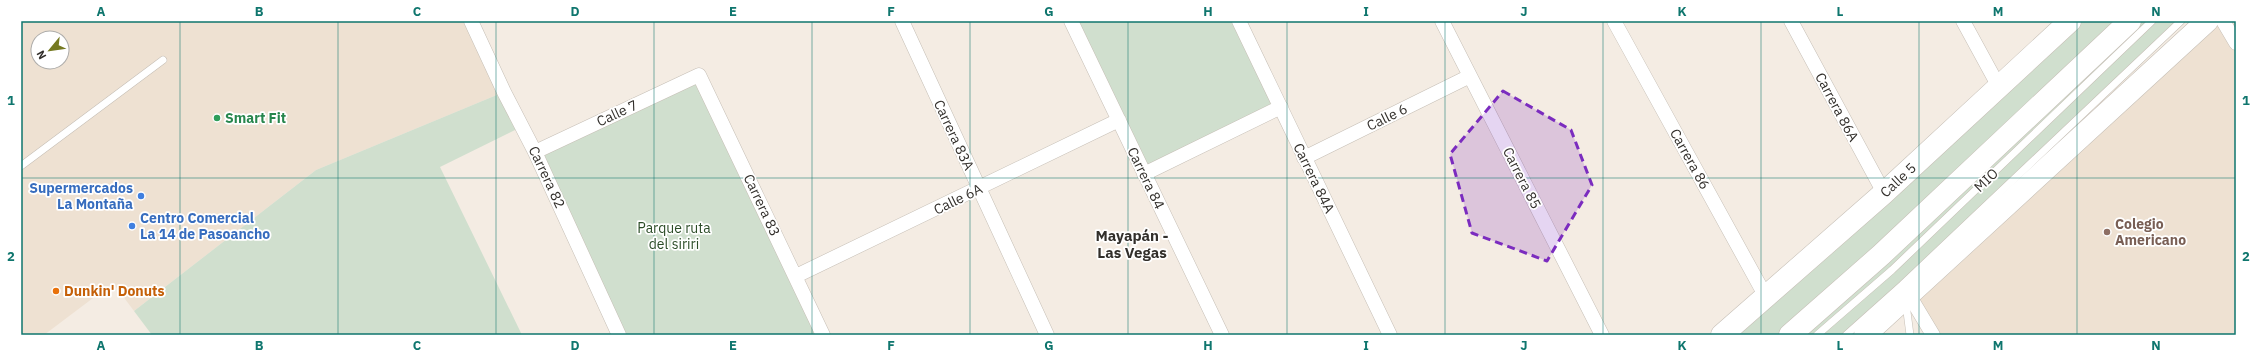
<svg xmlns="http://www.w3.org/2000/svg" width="2257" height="356" viewBox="0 0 2257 356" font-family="'IBM Plex Sans',sans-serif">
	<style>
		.built { fill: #eee1d2; fill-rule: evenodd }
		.green { fill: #d0dfce }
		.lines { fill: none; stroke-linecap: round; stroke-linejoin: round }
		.service-casing { stroke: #c6bfb6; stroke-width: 8 }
		.minor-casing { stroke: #c6bfb6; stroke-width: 15 }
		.primary-casing { stroke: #c6bfb6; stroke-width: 23 }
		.service { stroke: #fff; stroke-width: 7 }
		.minor { stroke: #fff; stroke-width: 14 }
		.primary { stroke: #fff; stroke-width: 22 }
		.marked { fill: #7b2cbf; fill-opacity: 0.2; stroke: #7b2cbf; stroke-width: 3; stroke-dasharray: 8 5; stroke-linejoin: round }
		.grid { fill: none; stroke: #0f766e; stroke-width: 1; stroke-opacity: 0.55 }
		.leisure-dot { fill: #2e9e5b; stroke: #fff; stroke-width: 1.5 }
		.shop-dot { fill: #3f7fe0; stroke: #fff; stroke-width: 1.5 }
		.education-dot { fill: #8d6e63; stroke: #fff; stroke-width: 1.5 }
		.food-dot { fill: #e8710a; stroke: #fff; stroke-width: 1.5 }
		.labels { text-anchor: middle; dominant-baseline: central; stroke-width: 3.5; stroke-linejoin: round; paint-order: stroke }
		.street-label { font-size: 14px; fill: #322f2b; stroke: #fff }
		.leisure-label { font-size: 14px; font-weight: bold; fill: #27864d; stroke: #fff; text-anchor: start }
		.shop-label { font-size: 14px; font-weight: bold; fill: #366cbe; stroke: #fff; text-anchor: end }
		.education-label { font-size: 14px; font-weight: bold; fill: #785e54; stroke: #fff; text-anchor: start }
		.park-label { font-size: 14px; fill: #2b4c27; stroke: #fff }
		.food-label { font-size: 14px; font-weight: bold; fill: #c56008; stroke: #fff; text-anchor: start }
		.neighbourhood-label { font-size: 15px; font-weight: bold; fill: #322f2b; stroke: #fff }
		.neatline { fill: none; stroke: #0f766e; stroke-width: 1.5 }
		.grid-label { font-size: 13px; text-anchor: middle; font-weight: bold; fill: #0f766e }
	</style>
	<rect width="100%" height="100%" fill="#f4ece3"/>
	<path class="built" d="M21,21H471L504,92L316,170L134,311L113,283L44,335H21ZM38,38H62V62H38Z
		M2207,21H2236V335H1933L1909,295Z"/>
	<path class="green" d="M1071,21H1239L1281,107L1144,174Z
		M2070,21H2181L1846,335H1722Z
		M699,75L823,335H619L535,152Z
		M504,92L523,126L440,167L522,335H152L134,311L316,170Z"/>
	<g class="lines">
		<defs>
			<path id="service" d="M21,166L163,60
				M1906,304L1910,335
				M1817,335L1892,270L2152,21
				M1846,335L1902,285L2181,21"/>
			<path id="minor" d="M471,21L504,92L535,152L619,335
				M902,21L1047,335
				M1071,21L1222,335
				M1239,21L1390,335
				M1442,21L1602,335
				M1614,21L1766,297
				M1791,21L1884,193
				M1963,21L1999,87
				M2223,21L2236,43
				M535,152L699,75L823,335
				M1304,158L1470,76
				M1144,174L1281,107
				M796,276L1119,120
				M1909,295L1933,335"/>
			<path id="primary" d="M1722,335L1884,193L2070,21
				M1790,335L1881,255L2130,21
				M1865,335L2207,21"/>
		</defs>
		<use href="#service" class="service-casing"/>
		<use href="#minor" class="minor-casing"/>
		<use href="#primary" class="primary-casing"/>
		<use href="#service" class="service"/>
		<use href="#minor" class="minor"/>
		<use href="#primary" class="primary"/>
	</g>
	<path class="marked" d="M1503,91L1571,130L1592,185L1547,261L1472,233L1450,154Z"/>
	<path class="grid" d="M180,21V335M338,21V335M496,21V335M654,21V335M812,21V335M970,21V335M1128,21V335M1287,21V335M1445,21V335M1603,21V335M1761,21V335M1919,21V335M2077,21V335M21,178H2236"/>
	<circle class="leisure-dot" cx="217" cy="118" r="4"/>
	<g class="shop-dot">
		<circle cx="141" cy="196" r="4"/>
		<circle cx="132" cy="226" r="4"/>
	</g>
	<circle class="education-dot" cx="2107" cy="232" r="4"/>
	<circle class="food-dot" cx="56" cy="291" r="4"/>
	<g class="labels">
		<g class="street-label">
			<text transform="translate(1837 107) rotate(62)">Carrera 86A</text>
			<text transform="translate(617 113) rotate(-25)">Calle 7</text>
			<text transform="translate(1387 117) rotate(-26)">Calle 6</text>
			<text transform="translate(954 135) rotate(65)">Carrera 83A</text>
			<text transform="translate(1690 159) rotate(61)">Carrera 86</text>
			<text transform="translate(547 177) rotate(65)">Carrera 82</text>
			<text transform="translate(1146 178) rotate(64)">Carrera 84</text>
			<text transform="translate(1314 178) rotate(64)">Carrera 84A</text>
			<text transform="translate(1522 178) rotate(63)">Carrera 85</text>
			<text transform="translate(1898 180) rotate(-43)">Calle 5</text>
			<text transform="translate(1986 180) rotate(-44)">MIO</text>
			<text transform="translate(958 199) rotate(-26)">Calle 6A</text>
			<text transform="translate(762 205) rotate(65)">Carrera 83</text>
		</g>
		<g class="leisure-label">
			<text x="225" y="118">Smart Fit</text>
		</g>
		<g class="shop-label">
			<text x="133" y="188">Supermercados<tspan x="133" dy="16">La Montaña</tspan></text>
			<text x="140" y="218" text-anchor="start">Centro Comercial<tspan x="140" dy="16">La 14 de Pasoancho</tspan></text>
		</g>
		<g class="education-label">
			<text x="2115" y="224">Colegio<tspan x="2115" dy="16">Americano</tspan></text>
		</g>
		<g class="park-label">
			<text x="674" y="228">Parque ruta<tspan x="674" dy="16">del siriri</tspan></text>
		</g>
		<g class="food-label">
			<text x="64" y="291">Dunkin' Donuts</text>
		</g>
		<g class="neighbourhood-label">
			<text x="1132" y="235">Mayapán -<tspan x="1132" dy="17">Las Vegas</tspan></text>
		</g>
	</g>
	<rect width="2257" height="356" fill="none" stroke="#ffffff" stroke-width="44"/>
	<g transform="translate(50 50) rotate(241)"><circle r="19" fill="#ffffff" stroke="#adacaa"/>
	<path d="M0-3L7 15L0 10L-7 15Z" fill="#757921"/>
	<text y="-6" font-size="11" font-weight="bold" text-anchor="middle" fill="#322f2b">N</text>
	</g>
	<rect x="22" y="22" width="2213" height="312" class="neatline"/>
	<g class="grid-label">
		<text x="101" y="16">A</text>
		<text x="259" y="16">B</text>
		<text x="417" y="16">C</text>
		<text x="575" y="16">D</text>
		<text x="733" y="16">E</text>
		<text x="891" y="16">F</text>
		<text x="1049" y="16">G</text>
		<text x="1208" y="16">H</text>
		<text x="1366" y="16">I</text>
		<text x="1524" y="16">J</text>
		<text x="1682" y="16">K</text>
		<text x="1840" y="16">L</text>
		<text x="1998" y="16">M</text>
		<text x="2156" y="16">N</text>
		<text x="11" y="105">1</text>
		<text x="2246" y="105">1</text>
		<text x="11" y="261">2</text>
		<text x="2246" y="261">2</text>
		<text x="101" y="350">A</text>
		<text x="259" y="350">B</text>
		<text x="417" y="350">C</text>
		<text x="575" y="350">D</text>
		<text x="733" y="350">E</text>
		<text x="891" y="350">F</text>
		<text x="1049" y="350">G</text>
		<text x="1208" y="350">H</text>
		<text x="1366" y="350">I</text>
		<text x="1524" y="350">J</text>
		<text x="1682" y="350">K</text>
		<text x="1840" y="350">L</text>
		<text x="1998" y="350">M</text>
		<text x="2156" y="350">N</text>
	</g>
</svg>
